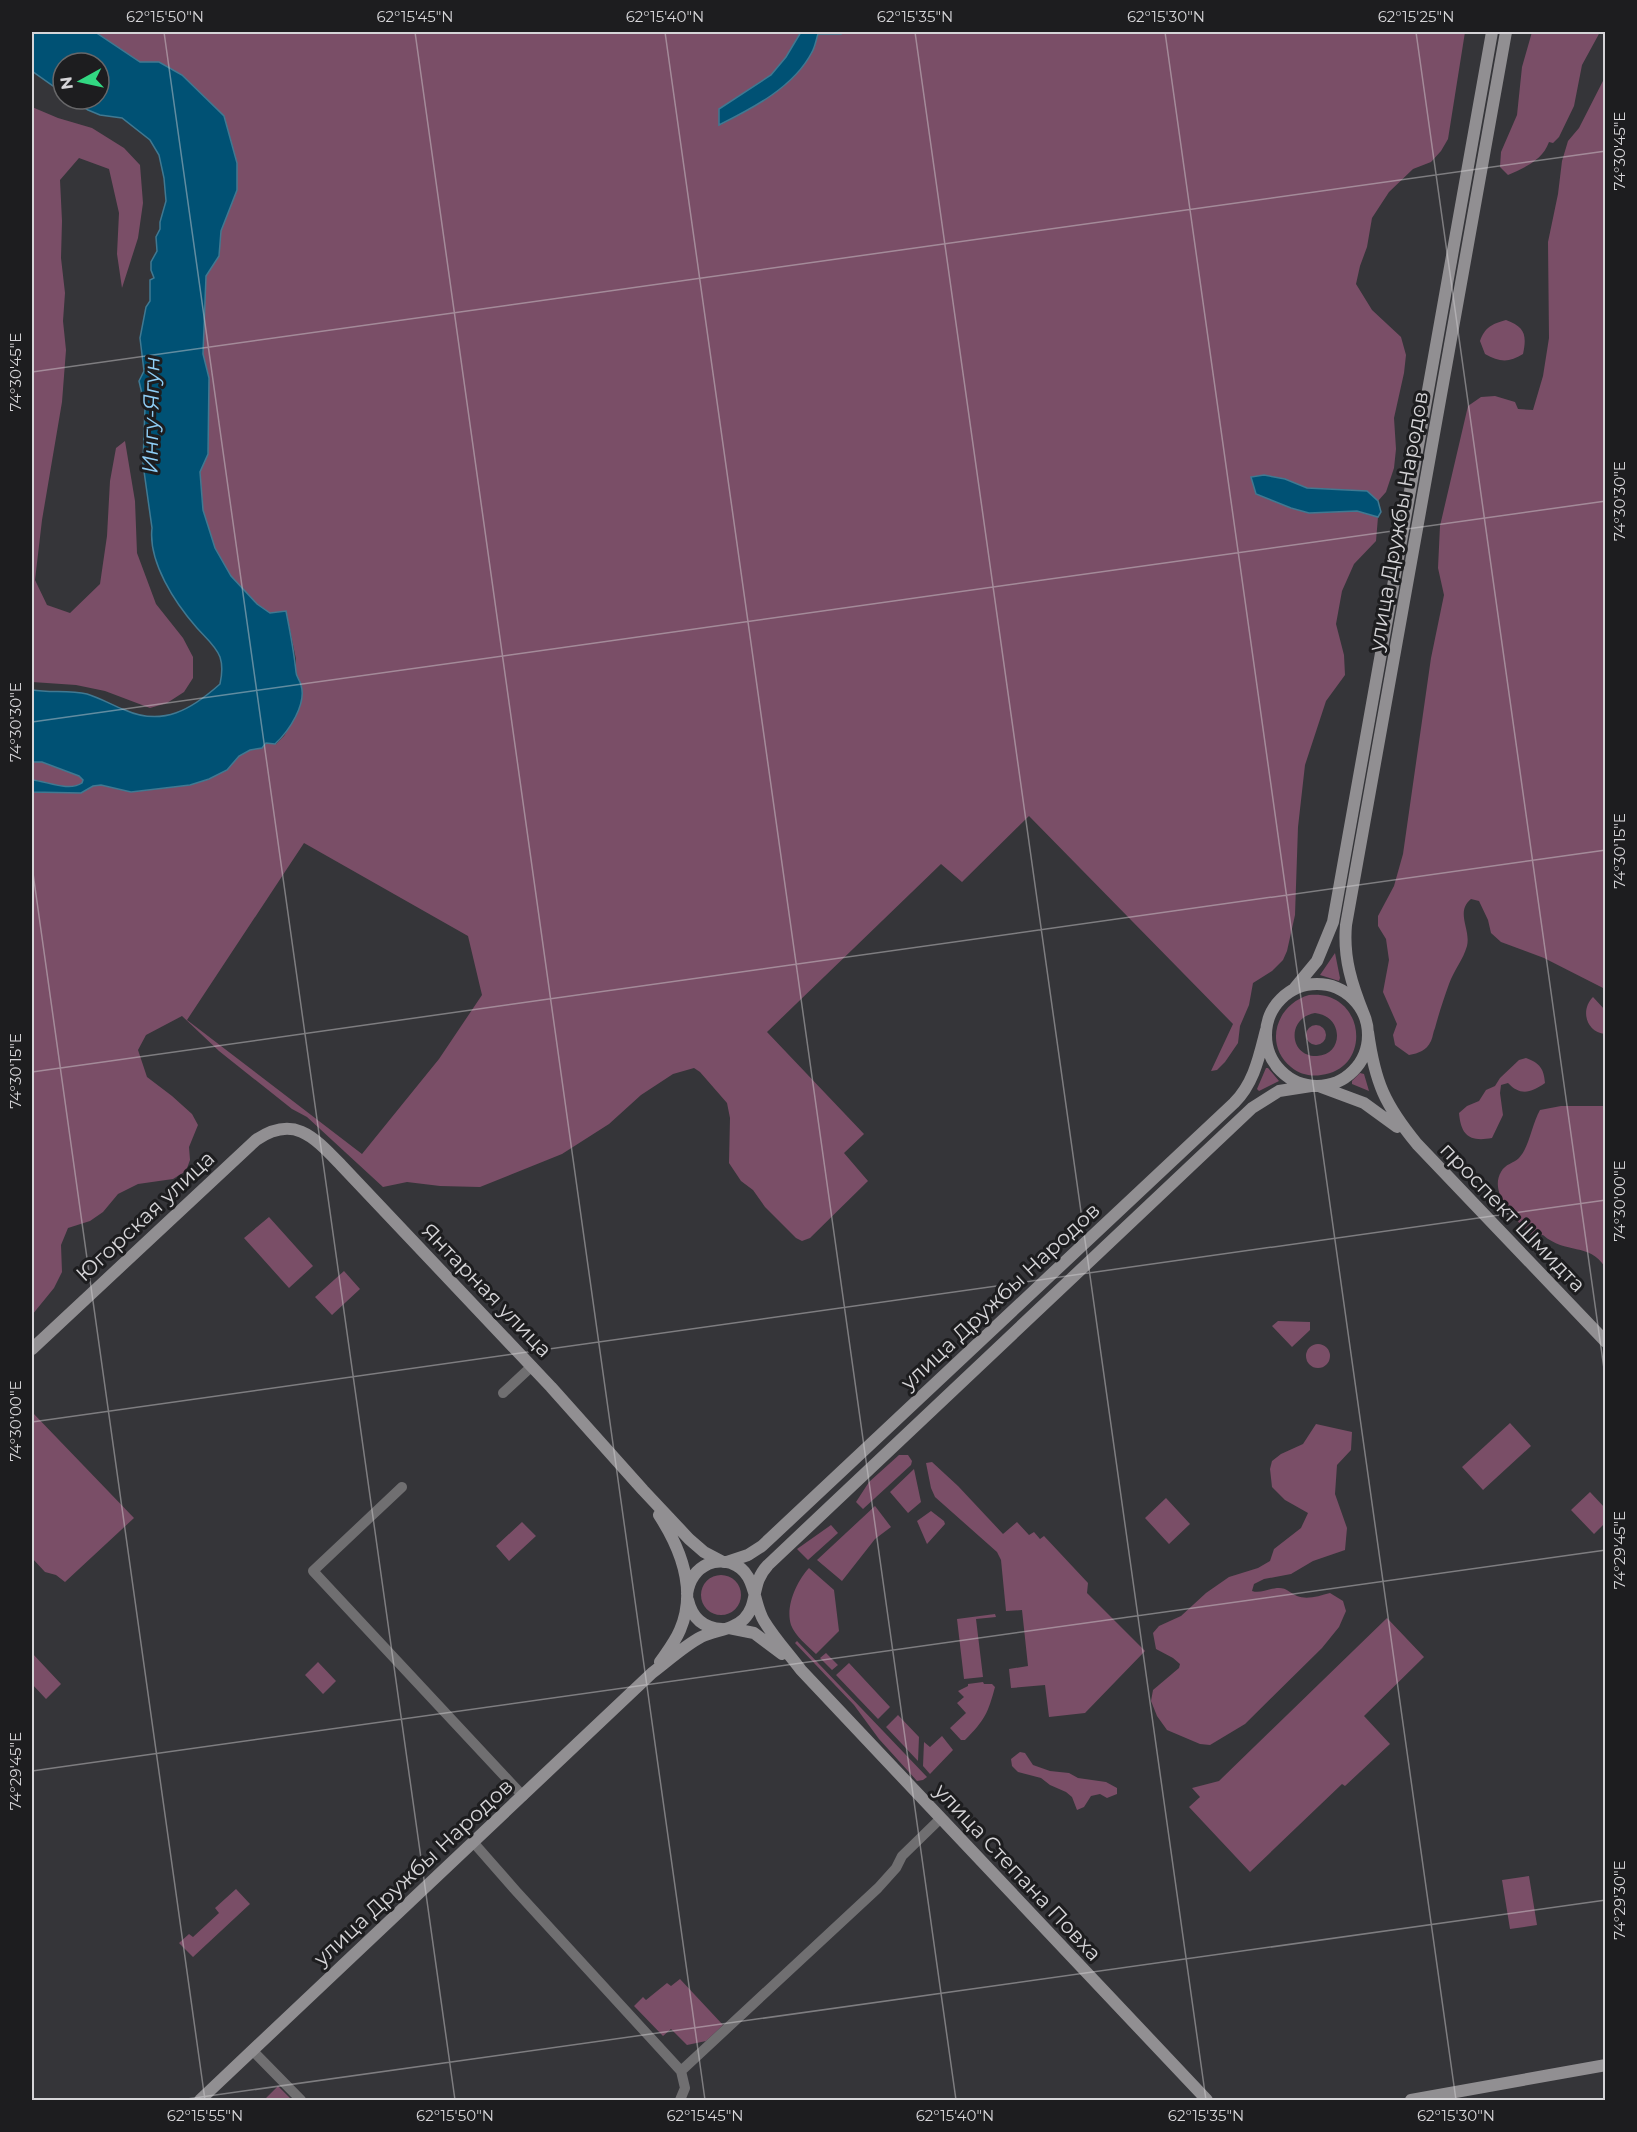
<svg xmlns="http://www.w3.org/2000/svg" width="1637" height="2132" viewBox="0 0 1637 2132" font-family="Montserrat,sans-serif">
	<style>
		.green { fill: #7a4e67; fill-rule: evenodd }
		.water { fill: #005174; stroke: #407992; stroke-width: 1.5 }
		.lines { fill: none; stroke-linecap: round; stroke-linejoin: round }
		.street { stroke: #706f71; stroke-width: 10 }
		.secondary { stroke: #918f92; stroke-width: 12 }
		.ticks { fill: none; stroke: #d6d5d8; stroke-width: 1.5; stroke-opacity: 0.45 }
		.labels { text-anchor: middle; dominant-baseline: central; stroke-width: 6; stroke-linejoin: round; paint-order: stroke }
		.street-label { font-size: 21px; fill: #d6d5d8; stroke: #1d1d1f }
		.water-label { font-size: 22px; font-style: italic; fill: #8fcef6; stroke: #1d1d1f }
		.neatline { fill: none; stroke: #d6d5d8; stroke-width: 2 }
		.ticks-label { font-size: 15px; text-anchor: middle; fill: #d6d5d8 }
	</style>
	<rect width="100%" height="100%" fill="#353539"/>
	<path class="green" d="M95,32H801L786,57L771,75L719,109L720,125C753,108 794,87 812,52C815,47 816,40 818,34H841V32H1465L1448,139L1441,151L1431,162L1413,169L1389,192L1372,218L1367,247L1360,266L1356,284L1372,310L1401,337L1406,355L1404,373L1394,418L1396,449L1394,468L1386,492L1378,501L1367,491L1307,488L1285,479L1256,494L1291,508L1309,513L1357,511L1378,517L1376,541L1354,564L1342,591L1336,624L1344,655L1345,675L1326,701L1305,765L1298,827L1295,915L1287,951L1283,960L1272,971L1253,983L1249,1005L1240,1026L1238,1043L1225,1062L1217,1070L1211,1071L1233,1024L1029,816L962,882L941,864L767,1032L864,1134L844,1153L868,1181L810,1238L802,1241L796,1238L765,1207L753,1190L741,1181L729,1163L730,1118L727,1103L700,1072L694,1068L673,1074L641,1095L609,1124L562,1154L480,1187L440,1186L407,1182L383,1187L307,1117L292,1109L219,1051L182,1016L146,1035L138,1050L147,1077L172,1096L192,1114L198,1125L189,1147L190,1160L186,1171L173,1179L138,1184L118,1194L103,1212L90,1221L68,1228L61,1245L62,1272L54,1288L32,1315V792L81,793L93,786L101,785L131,792L190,785L227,770L239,756L250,750L262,748L266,743L276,744L284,736L294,719L296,659L286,611L270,613L257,604L231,576L215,548L203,510L200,472L208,454L209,378L203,354L206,276L219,256L221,231L237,190V163L224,116L159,62H140ZM304,843L468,936L482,995L439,1059L362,1154L187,1020Z
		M1532,32H1600L1582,65L1574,106L1559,137L1553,143L1549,142C1542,161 1525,167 1508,175L1500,167L1501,152L1517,115L1522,67Z
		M1605,77V989L1544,958L1501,942L1491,933L1488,920L1479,901L1471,899C1455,912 1471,929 1467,946C1463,960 1454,970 1449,984C1444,998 1439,1013 1435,1028C1433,1032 1433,1037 1431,1041C1426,1051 1419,1053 1409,1055L1395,1045L1393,1035L1397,1024L1383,992L1389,960L1386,939L1378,926V916L1394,886L1403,854L1431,658L1444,595L1438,568L1440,526L1468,406L1481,397L1495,396L1515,402L1518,409L1533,410L1543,376L1549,338L1548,242L1558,194L1562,161L1568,141L1579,128Z
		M32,107L58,118L92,128L124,148L140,165L143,203L138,238L122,288L117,254L119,213L109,169L79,158L60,180L62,221L61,258L65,293L63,321L66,350L62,402L42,520L35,580L47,605L70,613L100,584L107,536L110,481L116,448L125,441L135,501L137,553L156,604L183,638L193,657V678L184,692L167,703L150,708L105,691L76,685L32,682Z
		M1506,320C1525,327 1527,335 1523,354C1509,363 1499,362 1485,354L1480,341C1485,327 1492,324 1506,320Z
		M32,762H42L79,776L83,780L82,783C69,792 46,781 32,780Z
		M1335,953L1340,978L1339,981L1320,975Z
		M1309,995C1365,989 1374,1069 1321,1075C1311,1077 1299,1074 1291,1067C1263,1044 1277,1004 1309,995ZM1315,1013C1344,1016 1344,1055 1317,1056C1289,1057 1286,1018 1315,1013Z
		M1593,997L1605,1010V1034C1586,1032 1580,1010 1593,997Z
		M1306 1035a10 10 0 1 1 20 0a10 10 0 1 1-20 0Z
		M1526,1058C1540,1063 1544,1069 1545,1083C1531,1093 1520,1096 1508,1083L1501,1085L1500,1093L1503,1115L1492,1138C1470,1142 1461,1136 1459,1113L1467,1106L1479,1101L1486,1090L1495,1086L1500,1078L1519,1060Z
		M1266,1068H1268L1279,1081L1259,1091L1257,1089Z
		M1360,1073L1364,1074L1369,1091L1352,1084V1081Z
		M1561,1106H1605V1267C1589,1242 1566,1255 1543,1235L1532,1236C1518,1221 1488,1194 1501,1172C1505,1164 1514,1163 1519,1158C1529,1148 1532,1124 1540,1110Z
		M269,1217L313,1266L289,1288L244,1238Z
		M344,1271L360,1289L332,1315L315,1297Z
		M1278,1321L1310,1322V1330L1292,1347L1272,1326Z
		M1306 1356a12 12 0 1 1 24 0a12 12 0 1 1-24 0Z
		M32,1412L134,1518L65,1582L56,1575L45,1572L32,1558Z
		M1510,1423L1531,1446L1483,1490L1462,1467Z
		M1316,1424L1352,1432L1351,1450L1337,1465L1335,1494L1347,1528L1345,1550L1313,1561L1291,1574L1264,1579L1254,1584L1252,1591C1261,1594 1269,1588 1279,1588C1287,1588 1290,1593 1297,1596C1307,1600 1319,1596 1330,1593L1343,1601L1346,1611L1339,1627L1322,1648L1245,1724L1210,1745L1200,1744L1167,1730L1157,1716L1151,1701L1153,1690L1179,1668L1180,1664L1173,1658L1156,1649L1153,1633L1159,1626L1181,1616L1206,1593L1229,1577L1258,1568L1270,1561L1274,1549L1301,1528L1308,1513L1285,1500L1272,1487L1270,1469L1272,1461L1281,1454L1303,1444Z
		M899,1455H908L912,1461L911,1465L863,1509L856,1502L869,1482Z
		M932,1462L958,1486L1003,1534L1017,1522L1029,1535L1034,1532L1040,1539L1044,1536L1088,1583L1087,1593L1145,1651L1085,1713L1049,1717L1045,1685L1011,1688L1009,1669L1028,1666L1022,1610L1006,1611L1001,1560L997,1552L935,1497L931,1488L926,1463Z
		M914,1469L921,1502L908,1513L890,1492Z
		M1590,1492L1605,1508V1523L1594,1534L1571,1510Z
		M1166,1498L1190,1524L1169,1544L1145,1518Z
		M875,1506L891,1527L875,1539L842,1581L817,1560Z
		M931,1511L944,1521L945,1524L927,1544L917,1521Z
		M522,1522L536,1536L509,1561L496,1546Z
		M831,1525L838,1533L808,1560L797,1549Z
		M809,1568L834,1590L839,1631L816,1654C808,1646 795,1636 791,1625C785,1606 797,1581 809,1568Z
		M701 1595a20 20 0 1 1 40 0a20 20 0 1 1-40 0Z
		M995,1614L996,1617L976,1619L983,1677L964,1679L957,1619Z
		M1387,1618L1424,1657L1364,1716L1390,1744L1345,1786L1342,1784L1250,1872L1189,1807L1200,1797L1192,1788L1219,1781Z
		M797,1641L927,1777L923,1780L917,1781L879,1739L854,1705L795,1643Z
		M32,1653L61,1684L46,1699L32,1684Z
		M826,1653L838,1665L832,1670L820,1658Z
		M318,1662L336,1681L323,1694L305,1675Z
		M849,1663L890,1707L878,1719L836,1675Z
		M983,1682L984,1684H992L995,1687C988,1713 985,1720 965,1740H961L950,1728L966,1713L957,1703L964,1697L958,1691L968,1686V1684Z
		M898,1715L919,1737L918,1761L886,1727Z
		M942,1736L953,1750L930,1774L923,1766L924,1742L930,1747Z
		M1020,1752L1025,1753L1033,1765L1050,1771L1069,1773L1078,1778L1106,1782L1117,1788V1794L1107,1798L1100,1794L1091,1796L1084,1807L1077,1810L1072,1797L1066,1792L1050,1785L1041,1778L1018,1772L1012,1766L1011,1759Z
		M1529,1876L1537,1925L1510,1929L1502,1880Z
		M236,1889L250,1904L193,1957L179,1943L189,1934L193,1937L219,1913L215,1908Z
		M680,1979L723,2025L706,2041L687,2045L671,2029L663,2036L634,2006L643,1997L646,2000L667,1983L671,1986Z
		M278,2086L292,2100H264Z"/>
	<path class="water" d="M32,32H95L140,62H159L182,75L224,116L237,163V190L221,231L219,256L206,276L203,354L209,378L208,454L200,472L203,510L215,548L231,576L257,604L270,613L286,611C290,631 294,651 296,672C296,677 300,680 301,685C307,704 289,731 275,744L266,743L262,748L250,750L239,756L227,770L209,779L190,785L131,792L101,785L93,786L81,793L32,792V780C46,781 69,792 82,783L83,780L79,776L42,762H32V690C50,693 69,690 87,694C100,698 112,705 125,710C163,727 192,709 220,684C222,675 223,666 220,657C216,646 204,636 197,628C175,603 148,562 152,528L143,464L145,407L139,381L144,371L140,338L146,307L150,301V280L154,278L151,270V262L157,251L156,237L160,229V222L166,201L164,178L159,155L150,140L122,118L100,115L88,110L71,99H99V63H63V93L32,71Z
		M801,32H841V34H818C816,40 815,47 812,52C794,87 753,108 719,125V109L771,75L786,57Z
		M1264,475L1285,479L1307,488L1367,491L1378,501L1381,512L1378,517L1357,511L1309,513L1291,508L1256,494L1251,477Z"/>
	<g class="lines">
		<path class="street" d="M503,1393L532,1366
			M402,1487L313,1571L523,1796
			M473,1842L516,1891L681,2071L685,2088L680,2100
			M252,2050L301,2100
			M681,2071L878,1888L896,1868L902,1856L941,1818"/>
		<path class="secondary" d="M1266 1035a51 51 0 1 1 102 0a51 51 0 1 1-102 0Z
			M1293,990L1317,961L1333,922L1492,32
			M1364,1015C1352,985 1343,958 1346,925L1506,32
			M1368,1032C1375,1083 1385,1105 1417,1144L1606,1342
			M1321,1087L1364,1103L1397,1127
			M32,1349L256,1140C294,1114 314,1137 341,1165L551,1387L643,1490L689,1539L704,1552L723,1562
			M659,1515C681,1549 697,1591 680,1630C675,1642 667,1652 660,1662
			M727,1562L748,1555L762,1546L1234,1103C1254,1083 1259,1057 1266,1030
			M687,1594C689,1581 695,1570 708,1564C715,1561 723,1561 731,1563C757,1572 752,1601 764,1621C775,1639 789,1654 801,1670L1207,2100
			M688,1600C692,1618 703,1628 722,1629
			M729,1628L754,1633L782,1654
			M200,2100L652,1673C668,1661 684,1646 701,1637C715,1630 733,1630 744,1619C759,1604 750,1584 768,1565L1252,1108L1279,1091L1311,1086
			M1411,2100L1606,2065"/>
	</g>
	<path class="ticks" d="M164,32L455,2100M415,32L705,2100M665,32L956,2100M915,32L1206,2100M1165,32L1456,2100M1416,32L1606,1383M32,372L1606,151M32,722L1606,501M32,866L205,2100M32,1072L1606,850M32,1422L1606,1200M32,1771L1606,1550M180,2100L1606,1900"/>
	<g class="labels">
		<g class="street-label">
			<text transform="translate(1398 521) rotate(-80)">улица Дружбы Народов</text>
			<text transform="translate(145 1216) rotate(-43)">Югорская улица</text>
			<text transform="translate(1513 1217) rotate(46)">проспект Шмидта</text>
			<text transform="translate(487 1290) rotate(46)">Янтарная улица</text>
			<text transform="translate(1000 1296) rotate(-43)">улица Дружбы Народов</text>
			<text transform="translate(413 1872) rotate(-43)">улица Дружбы Народов</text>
			<text transform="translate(1018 1872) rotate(47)">улица Степана Повха</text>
		</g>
		<g class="water-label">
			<text transform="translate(151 415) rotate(-89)">Ингу-Ягун</text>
		</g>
	</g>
	<rect width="1637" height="2132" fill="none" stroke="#1d1d1f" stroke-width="66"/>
	<g transform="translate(81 81) rotate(262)"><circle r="28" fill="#1d1d1f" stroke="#676769" stroke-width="1.5"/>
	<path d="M0-4.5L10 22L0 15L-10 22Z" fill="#32d882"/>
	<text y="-9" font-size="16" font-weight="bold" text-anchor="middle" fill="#d6d5d8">N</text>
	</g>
	<rect x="33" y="33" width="1571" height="2066" class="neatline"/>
	<g class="ticks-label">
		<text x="165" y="22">62°15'50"N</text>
		<text x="415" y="22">62°15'45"N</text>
		<text x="665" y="22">62°15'40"N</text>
		<text x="915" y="22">62°15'35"N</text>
		<text x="1166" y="22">62°15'30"N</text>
		<text x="1416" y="22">62°15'25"N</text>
		<text transform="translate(1620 151) rotate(-90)" y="5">74°30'45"E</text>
		<text transform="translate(16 372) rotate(-90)" y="5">74°30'45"E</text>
		<text transform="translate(1620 501) rotate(-90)" y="5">74°30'30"E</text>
		<text transform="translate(16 722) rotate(-90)" y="5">74°30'30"E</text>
		<text transform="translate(1620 851) rotate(-90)" y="5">74°30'15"E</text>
		<text transform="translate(16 1071) rotate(-90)" y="5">74°30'15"E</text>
		<text transform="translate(1620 1201) rotate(-90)" y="5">74°30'00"E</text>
		<text transform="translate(16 1421) rotate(-90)" y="5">74°30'00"E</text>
		<text transform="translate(1620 1550) rotate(-90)" y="5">74°29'45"E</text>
		<text transform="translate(16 1771) rotate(-90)" y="5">74°29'45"E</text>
		<text transform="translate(1620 1900) rotate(-90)" y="5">74°29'30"E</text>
		<text x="205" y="2121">62°15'55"N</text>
		<text x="455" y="2121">62°15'50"N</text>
		<text x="705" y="2121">62°15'45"N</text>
		<text x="955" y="2121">62°15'40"N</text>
		<text x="1206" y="2121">62°15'35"N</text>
		<text x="1456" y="2121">62°15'30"N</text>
	</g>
</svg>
